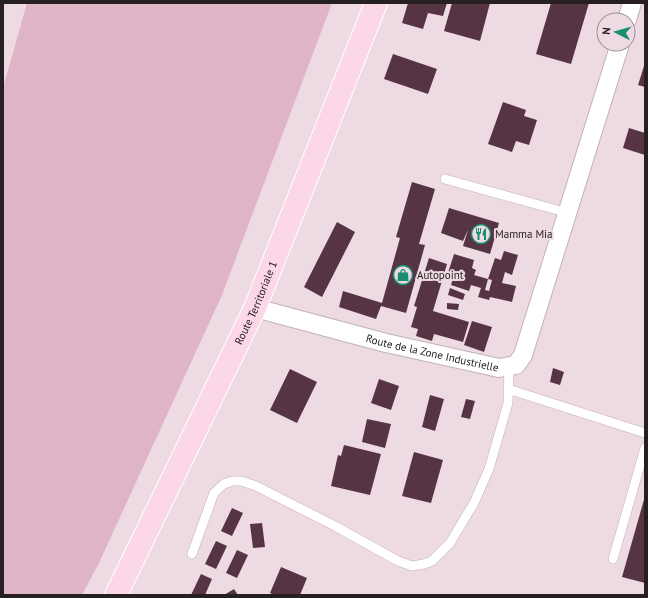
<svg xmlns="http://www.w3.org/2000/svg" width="648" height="598" viewBox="0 0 648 598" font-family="'PT Sans',sans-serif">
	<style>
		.green { fill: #dfb4c7 }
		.building { fill: #573444 }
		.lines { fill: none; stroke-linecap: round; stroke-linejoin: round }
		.service-casing { stroke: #c3b1b9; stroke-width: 10 }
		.minor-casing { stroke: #c3b1b9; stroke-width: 20 }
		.primary-casing { stroke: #fff; stroke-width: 24 }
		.service { stroke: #fff; stroke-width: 9 }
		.minor { stroke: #fff; stroke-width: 18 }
		.primary { stroke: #fbd7e7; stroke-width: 22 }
		.labels { text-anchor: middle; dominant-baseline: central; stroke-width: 4; stroke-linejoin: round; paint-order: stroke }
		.poi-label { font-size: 11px; fill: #272023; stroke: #eedae2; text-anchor: start }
		.street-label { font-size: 11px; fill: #272023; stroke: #eedae2 }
	</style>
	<rect width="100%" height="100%" fill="#eedae2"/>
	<path class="green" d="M27,3H332L222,295L98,565L82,595H3V88Z"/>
	<path class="building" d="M408,3H447L443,16L428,13L423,29L402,23Z
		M452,3H490L480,41L444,31Z
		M551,3H589L571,64L536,54Z
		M393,54L437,69L428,94L384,79Z
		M645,63V87L638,85Z
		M503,102L526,110L524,116L537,120L529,145L516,141L512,152L488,144Z
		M629,128L645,133V155L623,148Z
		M412,182L435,189L419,244L425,245L406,313L381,306L376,319L339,307L343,291L382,303L400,238L396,237Z
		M449,208L499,223L490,254L463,246L468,230L463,241L441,233Z
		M337,222L355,232L322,297L304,287Z
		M504,251L518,255L512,275L505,272L502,283L516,286L512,302L490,297L489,300L478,297L481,288L471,285L469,291L451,285L453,278L447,276L454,254L474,260L472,268L476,270L474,275L488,279L485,290L489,291L492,280L488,279L495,258L501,260Z
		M429,258L447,264L433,311L469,322L463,342L434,334L432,341L416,336L418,329L411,327L417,307L414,306Z
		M450,288L465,294L463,300L448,295Z
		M447,303L459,304L458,310L447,309Z
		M472,321L492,327L484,352L464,345Z
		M553,368L564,372L560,385L550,382Z
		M290,369L317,382L297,423L270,410Z
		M379,379L399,386L391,410L371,403Z
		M430,395L444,399L435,431L422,427Z
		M466,399L475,401L470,419L461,417Z
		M367,419L391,424L385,448L362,442Z
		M344,445L381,454L370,495L331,486L338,455L341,456Z
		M414,452L443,460L431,503L402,496Z
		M645,496V583L622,577Z
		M232,508L243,513L232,536L221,531Z
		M262,523L265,547L253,548L250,524Z
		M216,541L227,546L216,569L205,564Z
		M237,550L248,555L237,578L226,573Z
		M281,567L307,578L300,595H274L270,593Z
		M201,574L212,579L205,595H191Z
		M234,589L238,595H224Z"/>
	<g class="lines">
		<defs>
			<path id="service" d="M445,179L568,213
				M508,389L645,433
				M192,554L214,493L224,484L232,481H241L256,486L335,526L398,561L412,566L424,564L432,561L450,543L474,503L489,469L508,403L509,366
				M613,559L645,448"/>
			<g id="minor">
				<path d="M627,20L632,3"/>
				<path id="s1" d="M255,308L386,343L499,368L516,365L523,355L620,44"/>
			</g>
			<g id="primary">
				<path id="s2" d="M116,595L255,308L376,3"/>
			</g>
		</defs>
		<use href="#service" class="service-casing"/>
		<use href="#minor" class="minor-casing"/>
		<use href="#primary" class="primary-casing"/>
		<use href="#service" class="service"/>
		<use href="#minor" class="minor"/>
		<use href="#primary" class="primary"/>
	</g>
	<defs>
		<symbol id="restaurant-ring" viewBox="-11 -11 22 22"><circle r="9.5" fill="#eedae2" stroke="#198e71" stroke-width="1.5"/><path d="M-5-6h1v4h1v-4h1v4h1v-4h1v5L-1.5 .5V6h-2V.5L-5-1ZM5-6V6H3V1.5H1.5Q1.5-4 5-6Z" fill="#198e71"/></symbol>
		<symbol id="shop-ring" viewBox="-11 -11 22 22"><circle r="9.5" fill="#eedae2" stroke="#198e71" stroke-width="1.5"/><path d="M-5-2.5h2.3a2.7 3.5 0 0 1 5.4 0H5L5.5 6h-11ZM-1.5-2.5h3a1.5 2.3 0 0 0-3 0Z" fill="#198e71"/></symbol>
	</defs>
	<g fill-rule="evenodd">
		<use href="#restaurant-ring" x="470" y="223" width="22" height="22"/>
		<use href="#shop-ring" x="392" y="264" width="22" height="22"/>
	</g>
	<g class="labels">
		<g class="poi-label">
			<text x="495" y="234">Mamma Mia</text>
			<text x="417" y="275">Autopoint</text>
		</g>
		<g class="street-label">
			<text stroke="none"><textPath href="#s2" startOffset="324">Route Territoriale 1</textPath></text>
			<text stroke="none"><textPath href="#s1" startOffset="183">Route de la Zone Industrielle</textPath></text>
		</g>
	</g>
	<rect width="648" height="598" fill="none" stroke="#272023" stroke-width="8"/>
	<g transform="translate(616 32) rotate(276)"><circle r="19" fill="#eedae2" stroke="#9e9096"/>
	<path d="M0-3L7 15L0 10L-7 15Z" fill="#198e71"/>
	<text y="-6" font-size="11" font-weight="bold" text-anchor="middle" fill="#272023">N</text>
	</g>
</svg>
